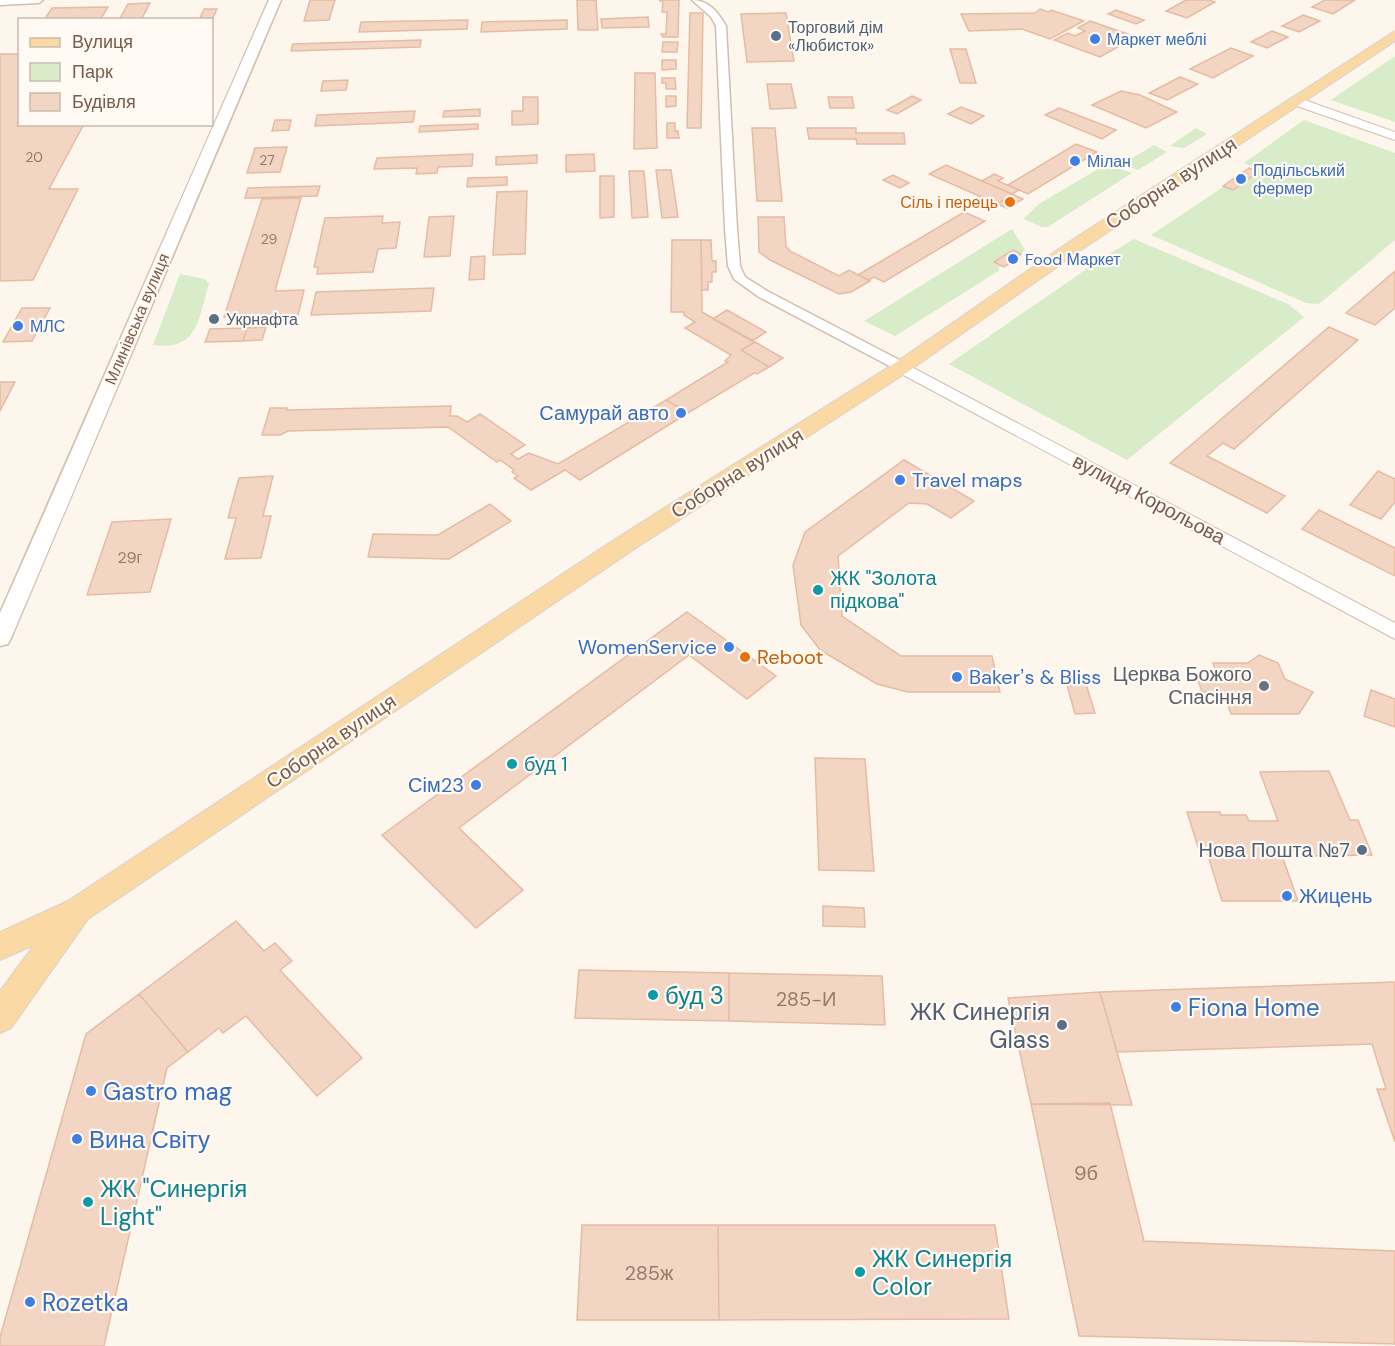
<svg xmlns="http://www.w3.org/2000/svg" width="1395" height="1346" viewBox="0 0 1395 1346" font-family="'DM Sans',sans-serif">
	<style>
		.green { fill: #d8ecc9 }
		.building { fill: #f3d5c3; stroke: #e6bba3; stroke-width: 1.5 }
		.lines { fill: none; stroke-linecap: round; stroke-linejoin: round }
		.minor-casing { stroke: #d1beb0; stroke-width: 3 }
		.tertiary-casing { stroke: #d1beb0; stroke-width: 2 }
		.secondary-casing { stroke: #d6c0b0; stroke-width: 3 }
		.primary-casing { stroke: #dad1cd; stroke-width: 2 }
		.minor { fill: #fff; fill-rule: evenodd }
		.tertiary { fill: #fff; fill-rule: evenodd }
		.secondary { fill: #fff; fill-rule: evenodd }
		.primary { fill: #fbd9a5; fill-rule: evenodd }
		.service-dot { fill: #5c6f8a; stroke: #fffaf3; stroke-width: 2 }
		.shop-dot { fill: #3f7fe0; stroke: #fffaf3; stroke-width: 2 }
		.food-dot { fill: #e8710a; stroke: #fffaf3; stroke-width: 2 }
		.culture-dot { fill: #0f9aa8; stroke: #fffaf3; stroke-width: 2 }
		.worship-dot { fill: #6b7280; stroke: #fffaf3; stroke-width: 2 }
		.labels { text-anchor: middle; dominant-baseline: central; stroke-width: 4.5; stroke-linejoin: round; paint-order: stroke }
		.far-number-label { font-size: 14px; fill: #987a6a }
		.far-service-label { font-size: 16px; fill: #4e5e75; stroke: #fffaf3; text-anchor: start }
		.far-shop-label { font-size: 16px; fill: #366cbe; stroke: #fffaf3; text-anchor: start }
		.far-food-label { font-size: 16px; fill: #c56008; stroke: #fffaf3; text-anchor: end }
		.far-street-label { font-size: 16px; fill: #7a5c4d; stroke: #fffaf3 }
		.number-label { font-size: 16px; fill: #987a6a }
		.street-label { font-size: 20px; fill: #7a5c4d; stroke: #fffaf3 }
		.shop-label { font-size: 20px; fill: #366cbe; stroke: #fffaf3; text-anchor: end }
		.culture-label { font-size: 20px; fill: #0d838f; stroke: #fffaf3; text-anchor: start }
		.food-label { font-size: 20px; fill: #c56008; stroke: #fffaf3; text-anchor: start }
		.worship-label { font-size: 20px; fill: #5b616d; stroke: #fffaf3; text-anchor: end }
		.service-label { font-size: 20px; fill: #4e5e75; stroke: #fffaf3; text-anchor: end }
		.near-number-label { font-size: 20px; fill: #987a6a }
		.near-culture-label { font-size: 24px; fill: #0d838f; stroke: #fffaf3; text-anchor: start }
		.near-shop-label { font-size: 24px; fill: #366cbe; stroke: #fffaf3; text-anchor: start }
		.near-service-label { font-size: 24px; fill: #4e5e75; stroke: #fffaf3; text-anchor: end }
	</style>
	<rect width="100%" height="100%" fill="#fdf6ec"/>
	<path class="green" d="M1395,56V122L1331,100Z
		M1304,120L1395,153V240L1319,304L1306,303L1151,235L1253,167L1244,163Z
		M1196,128L1207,134L1184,148L1170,146Z
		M1154,145L1167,152L1138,170L1123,164L1121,158L1129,160Z
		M1118,168L1132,173L1048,227H1042L1023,219L1039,204L1098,169Z
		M1012,229L1025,250L1021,254L1013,250L994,261L1002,266L998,268L1000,270L895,336L864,321Z
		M1134,239L1288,304L1304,317L1127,460L949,364L1101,259Z
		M180,274L205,279L209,284C198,319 199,351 153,345Z"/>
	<path class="building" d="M310,0H335L329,20L304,21Z
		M577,0H596L598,30H578Z
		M659,0H679L678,37H663L661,34H666L667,12H662L663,2Z
		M1186,0H1209L1215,2L1187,18L1166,11Z
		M1325,0H1355L1333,14L1312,7Z
		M150,3L141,20H119L128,4Z
		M108,7L100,20H44L52,8Z
		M204,9H217L213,18H200Z
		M1040,9L1048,12L1051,10L1084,21L1050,39L1022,29L969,31L961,14L1035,13Z
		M1116,10L1144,20L1136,24L1108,14Z
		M690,13H703L701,128H687Z
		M786,13L794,61L747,62L741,14Z
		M1303,15L1320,21L1299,32L1282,26Z
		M648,17L649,27L602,28L601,19Z
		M468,20L467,29L359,32L361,22Z
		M567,20V29L481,32L482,22Z
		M1090,21L1136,37L1100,57L1054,40L1068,33L1075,36L1085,31L1078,28Z
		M1272,31L1288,37L1267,48L1251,42Z
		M421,40L420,47L291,51L293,44Z
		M663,42H678L677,52H662Z
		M1231,48L1253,56L1213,78L1190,69Z
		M950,49H966L976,83H960Z
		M0,54H20V124H84L49,189H78L33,280L0,281Z
		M662,60H676V69L662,70Z
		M635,73H655L657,148L634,149Z
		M1180,77L1198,84L1167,100L1149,93Z
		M662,78H675L676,89H666V83H662Z
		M348,80L346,90L321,91L323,81Z
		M767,84H791L796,108L770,109Z
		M1121,91L1140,95L1177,112L1146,128L1092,105Z
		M666,96H676V106L666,107Z
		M912,96L921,100L897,114L887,110Z
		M523,97H538V124L512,125V111H523Z
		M828,97H852L854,108H830Z
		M961,107L984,116L971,124L948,114Z
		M1059,108L1116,130L1102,139L1045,115Z
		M480,109V116L443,117L444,111Z
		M415,111L413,122L315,126L317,115Z
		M275,120H291L289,130L272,131Z
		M667,123H675V131H678L679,138H667Z
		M478,124V129L419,132L420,126Z
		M752,128H775L782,201H757Z
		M807,128H856V133H904L905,144H857L856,139H809Z
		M1076,144L1097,152L1028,194L1008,185Z
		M287,147L280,172L247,173L255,148Z
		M473,154L472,166L438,167L437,173L416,174L417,168L374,169L377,158Z
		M594,154L595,171L566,172V155Z
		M537,155V163L496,165V157Z
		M946,165L982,181L1012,194L997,204L929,174Z
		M1249,168L1258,172L1233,190L1223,186Z
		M656,170H671L678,217L662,218Z
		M629,171H644L648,217L632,218Z
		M994,174L1003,178L998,181L1019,190L1012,194L982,181Z
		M893,175L909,183L900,188L883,180Z
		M600,176H614V217L600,218Z
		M507,177V185L467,187L468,178Z
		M320,186L317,196L245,198L248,188Z
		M527,191L525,254L493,255L497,192Z
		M1012,194L1023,199L1007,208L997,204Z
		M301,198L275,291L304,290L298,315L224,317L262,199Z
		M964,212L985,221L884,282L874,277L869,280L858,275Z
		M383,216L382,223L400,222L396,248L378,249L373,272L317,274L318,267H314L325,218Z
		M454,216L450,256L424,257L429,217Z
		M758,217H784L786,246L790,251L839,276L849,270L870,281L851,292L839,294L770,260L759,252Z
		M672,240H701L702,312L755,342L741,350L769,367L757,374L754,373L688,413L666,400L728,362L725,361L731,355L685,328L695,322L684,315V312H671Z
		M701,240H711L712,261H716V272H712V282H708V290H702Z
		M1013,250L1021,254L1017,257L1019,258L1004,267L994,262Z
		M485,256L484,279L469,280L471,257Z
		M1395,271V308L1375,325L1346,313Z
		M434,288L431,311L311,315L316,292Z
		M22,308H50L32,341L3,342Z
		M727,310L766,332L752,341L713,319Z
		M266,327L262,340L243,341L247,328Z
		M1329,327L1358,340L1234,449L1223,443L1207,456L1285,496L1267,513L1170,463Z
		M247,328L243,341L205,342L210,329Z
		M755,342L783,358L769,367L741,350Z
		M0,382H15L0,411Z
		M666,400L688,413L580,480L565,470L531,490L514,478L518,476L512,472L514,470L500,460L497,462L448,427L288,431L280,435H262L270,408H287V410L451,406L450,416H457L467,422L480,414L525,445L511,454L518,459L529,453L558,464Z
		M904,460L974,501L951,518L927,504L909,503L838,556L842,616L901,656H992L1000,692H908L877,684L820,650L801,625L793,565L805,532Z
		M1378,471L1395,479V502L1381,519L1350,505Z
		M273,476L263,516H271L261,558L225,559L236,518H228L239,478Z
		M490,504L511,521L449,559L368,557L373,534L438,535Z
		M1319,510L1395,548V576L1302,529Z
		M171,519L150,592L87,595L112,522Z
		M687,612L776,676L747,699L689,655L459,828L523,890L476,928L382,835Z
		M1259,655L1278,663L1285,679L1313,692L1299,714H1231L1223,692H1202L1198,680H1219L1213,663H1248Z
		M1086,684L1095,713L1075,714L1067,685Z
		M1371,690L1395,699V727L1364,716Z
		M815,758L865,759L874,871L819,870Z
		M1329,771L1350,820H1358L1372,855L1312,856L1310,850H1280L1298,901H1222L1206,849L1199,850L1187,812H1220L1221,815H1246L1249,821H1278L1260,772Z
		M823,906L864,908L865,927L823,926Z
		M236,921L264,951L275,943L292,961L280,970L362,1058L317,1096L246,1016L223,1033L219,1028L188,1052L139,994Z
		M579,970L729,973V1021L575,1018Z
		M729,973L882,976L885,1025L729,1021Z
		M1395,982V1142L1377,1089H1386L1372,1044L1117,1052L1100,992Z
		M1100,992L1132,1105L1031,1104L1008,998Z
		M139,994L188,1052L167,1068L104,1346H0V1337L86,1034Z
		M1110,1103L1144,1241L1395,1251V1344L1079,1336L1031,1104Z
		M582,1225H718L719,1320H577Z
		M718,1225H995L1009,1319L719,1320Z"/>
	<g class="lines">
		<defs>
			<path id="minor" d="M0,0H43L39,3L0,5Z
				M692,0C708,0 718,12 726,26L737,229L740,266L745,277L767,291L907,364L909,367L907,370H897L759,297L734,279L728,266L725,229L716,26L711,17Z"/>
			<path id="tertiary" d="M1296,97L1395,132V140L1291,104L1290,101L1291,98Z
				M902,362L1395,623V639L896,371L894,367Z"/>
			<path id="secondary" d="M269,0H281C190,212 102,426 11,638L8,644L0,646V613C91,409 178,204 269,0Z"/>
			<path id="primary" d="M1395,31V41L1081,250L909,371L636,548L88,919L11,1028L0,1033V991L34,945L0,960V932L68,901L620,536L895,363L1069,242Z"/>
		</defs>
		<use href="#minor" class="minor-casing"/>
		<use href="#tertiary" class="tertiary-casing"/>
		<use href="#secondary" class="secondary-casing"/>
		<use href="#primary" class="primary-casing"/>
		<use href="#minor" class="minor"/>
		<use href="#tertiary" class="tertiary"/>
		<use href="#secondary" class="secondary"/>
		<use href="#primary" class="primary"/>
	</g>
	<g class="service-dot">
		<circle cx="776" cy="36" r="6"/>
		<circle cx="214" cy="319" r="6"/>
		<circle cx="1362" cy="850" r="6"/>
		<circle cx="1062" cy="1025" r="6"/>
	</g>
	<g class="shop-dot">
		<circle cx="1095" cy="39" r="6"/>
		<circle cx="1075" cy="161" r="6"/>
		<circle cx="1241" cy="179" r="6"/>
		<circle cx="1013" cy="259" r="6"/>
		<circle cx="18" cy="326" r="6"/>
		<circle cx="681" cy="413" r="6"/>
		<circle cx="900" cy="480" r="6"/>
		<circle cx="729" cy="647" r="6"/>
		<circle cx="957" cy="677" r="6"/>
		<circle cx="476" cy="785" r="6"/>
		<circle cx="1287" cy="896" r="6"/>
		<circle cx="1176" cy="1007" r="6"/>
		<circle cx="91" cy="1091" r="6"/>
		<circle cx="77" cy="1139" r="6"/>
		<circle cx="30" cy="1302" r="6"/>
	</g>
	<g class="food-dot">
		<circle cx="1010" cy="202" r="6"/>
		<circle cx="745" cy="657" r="6"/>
	</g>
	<g class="culture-dot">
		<circle cx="818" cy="590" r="6"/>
		<circle cx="512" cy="764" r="6"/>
		<circle cx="653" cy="995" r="6"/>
		<circle cx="88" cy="1202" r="6"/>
		<circle cx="860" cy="1272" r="6"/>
	</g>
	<circle class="worship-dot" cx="1264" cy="686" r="6"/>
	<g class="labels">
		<g class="far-number-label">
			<text x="34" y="157">20</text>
			<text x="267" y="160">27</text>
			<text x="269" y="239">29</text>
		</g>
		<g class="far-service-label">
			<text x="788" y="27">Торговий дім<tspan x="788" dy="18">«Любисток»</tspan></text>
			<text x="226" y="319">Укрнафта</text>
		</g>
		<g class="far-shop-label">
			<text x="1107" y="39">Маркет меблі</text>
			<text x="1087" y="161">Мілан</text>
			<text x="1253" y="170">Подільський<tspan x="1253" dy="18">фермер</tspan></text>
			<text x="1025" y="259">Food Маркет</text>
			<text x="30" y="326">МЛС</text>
		</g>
		<g class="far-food-label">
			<text x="998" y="202">Сіль і перець</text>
		</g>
		<g class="far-street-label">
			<text transform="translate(137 319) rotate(-67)">Млинівська вулиця</text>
		</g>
		<g class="number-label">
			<text x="130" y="557">29г</text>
		</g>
		<g class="street-label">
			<text transform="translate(1171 183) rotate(-33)">Соборна вулиця</text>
			<text transform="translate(737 473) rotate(-32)">Соборна вулиця</text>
			<text transform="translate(1149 499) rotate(28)">вулиця Корольова</text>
			<text transform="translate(331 741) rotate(-34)">Соборна вулиця</text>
		</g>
		<g class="shop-label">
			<text x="669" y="413">Самурай авто</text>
			<text x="912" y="480" text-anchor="start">Travel maps</text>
			<text x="717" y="647">WomenService</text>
			<text x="969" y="677" text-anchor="start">Bakerʼs &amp; Bliss</text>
			<text x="464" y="785">Сім23</text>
			<text x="1299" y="896" text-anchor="start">Жицень</text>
		</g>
		<g class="culture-label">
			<text x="830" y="578">ЖК "Золота<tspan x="830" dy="23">підкова"</tspan></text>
			<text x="524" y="764">буд 1</text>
		</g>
		<g class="food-label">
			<text x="757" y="657">Reboot</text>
		</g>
		<g class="worship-label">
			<text x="1252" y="674">Церква Божого<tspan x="1252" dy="23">Спасіння</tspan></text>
		</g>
		<g class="service-label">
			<text x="1350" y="850">Нова Пошта №7</text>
		</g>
		<g class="near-number-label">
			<text x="806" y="999">285-И</text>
			<text x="1086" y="1173">9б</text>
			<text x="649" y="1273">285ж</text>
		</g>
		<g class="near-culture-label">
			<text x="665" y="995">буд 3</text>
			<text x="100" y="1188">ЖК "Синергія<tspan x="100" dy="28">Light"</tspan></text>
			<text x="872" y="1258">ЖК Синергія<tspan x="872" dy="28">Color</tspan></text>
		</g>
		<g class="near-shop-label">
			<text x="1188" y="1007">Fiona Home</text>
			<text x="103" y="1091">Gastro mag</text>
			<text x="89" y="1139">Вина Світу</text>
			<text x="42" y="1302">Rozetka</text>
		</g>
		<g class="near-service-label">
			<text x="1050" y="1011">ЖК Синергія<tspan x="1050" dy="28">Glass</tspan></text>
		</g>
	</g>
	<rect x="18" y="18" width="195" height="108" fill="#fffaf3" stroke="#cabbb1" stroke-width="1.5"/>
	<rect x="30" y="38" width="30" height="9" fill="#fbd9a5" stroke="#cabbb1" stroke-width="1.5"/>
	<text x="72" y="48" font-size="18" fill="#7a5c4d">Вулиця</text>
	<rect x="30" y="63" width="30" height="18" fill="#d8ecc9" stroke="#cabbb1" stroke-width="1.5"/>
	<text x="72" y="78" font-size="18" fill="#7a5c4d">Парк</text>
	<rect x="30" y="93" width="30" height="18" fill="#f3d5c3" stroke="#cabbb1" stroke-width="1.5"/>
	<text x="72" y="108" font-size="18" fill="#7a5c4d">Будівля</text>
</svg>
